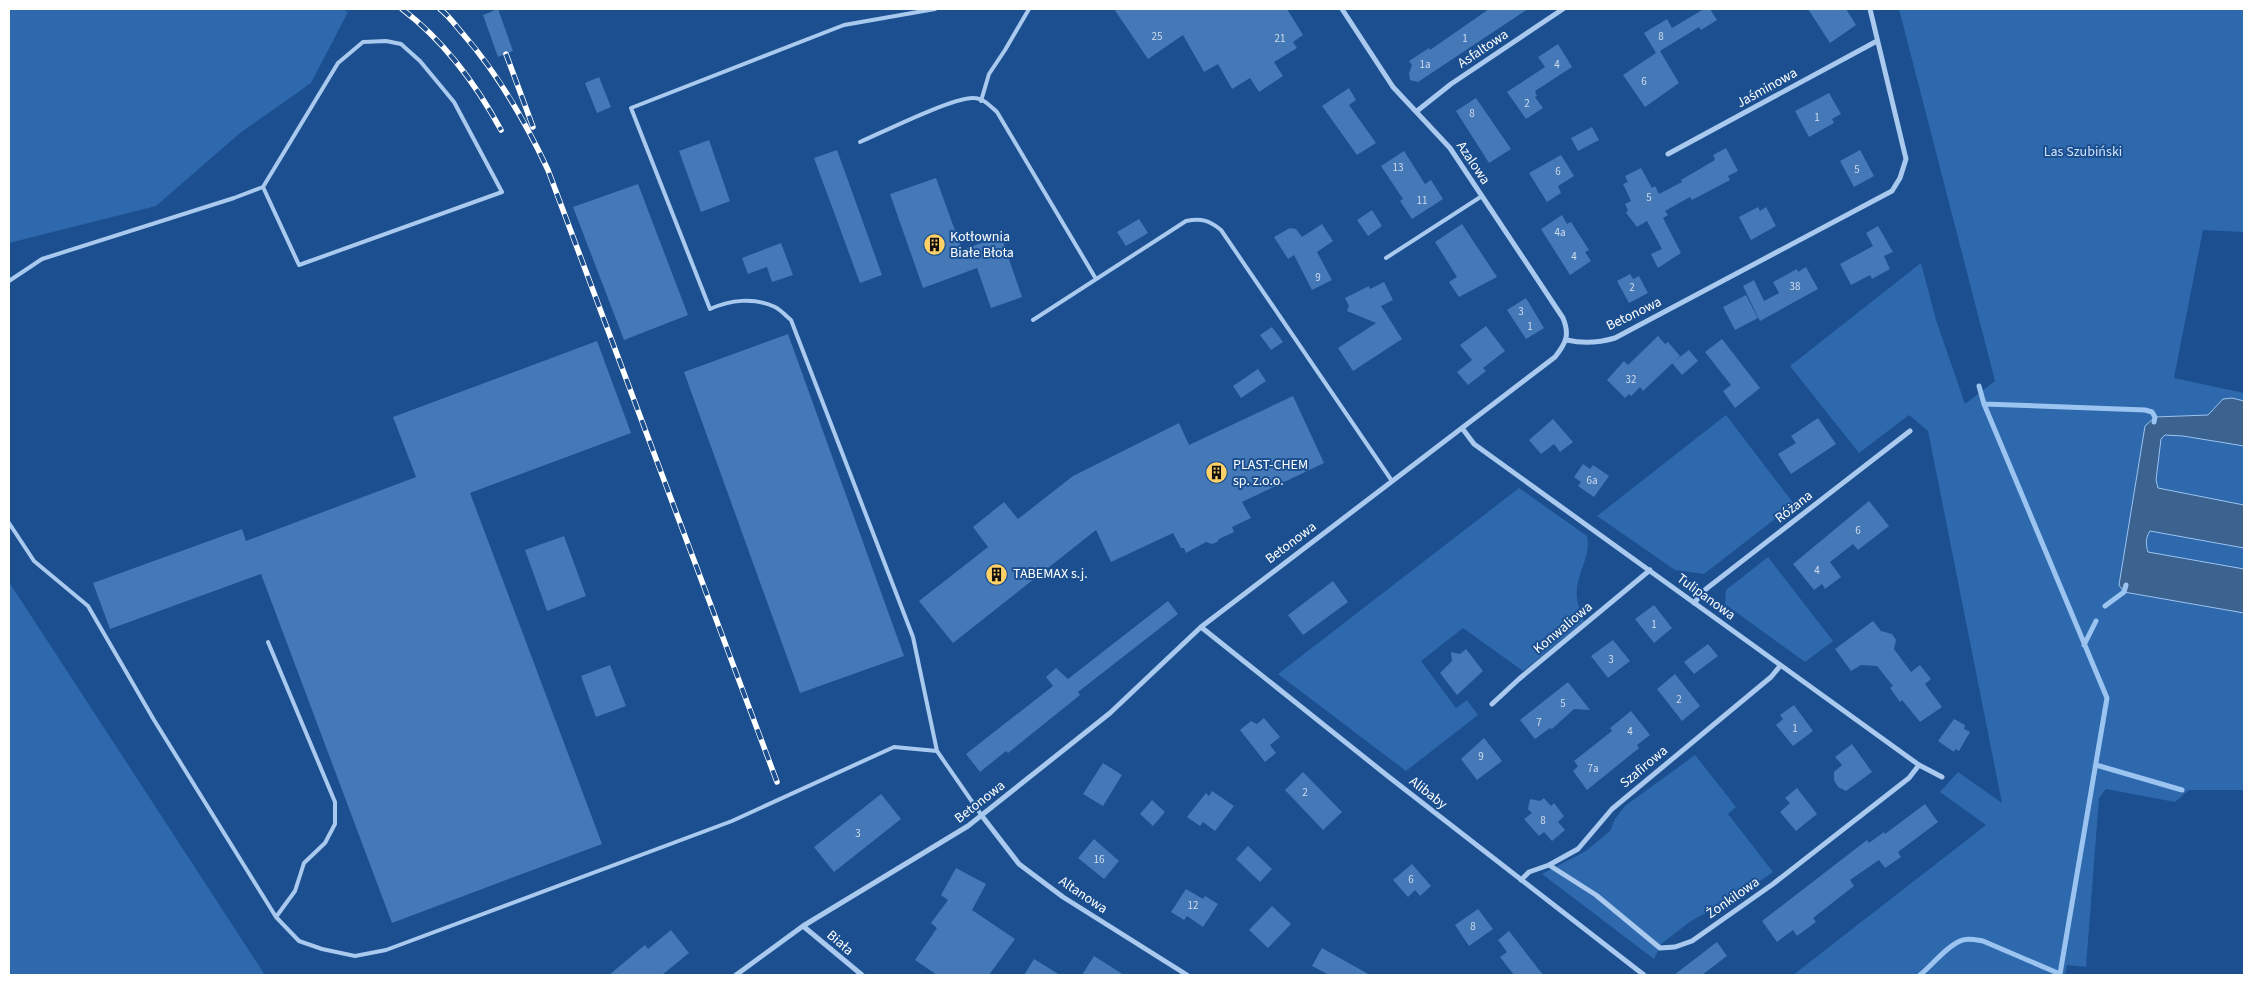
<svg xmlns="http://www.w3.org/2000/svg" width="2253" height="984" viewBox="0 0 2253 984" font-family="'Source Sans 3',sans-serif">
	<style>
		.green { fill: #2e69ad }
		.water { fill: #3c6290; stroke: #9cc4f0 }
		.lines { fill: none; stroke-linecap: round; stroke-linejoin: round }
		.stream { stroke: #9cc4f0; stroke-width: 5 }
		.building { fill: #4478b7 }
		.service { stroke: #a9c9ee; stroke-width: 4 }
		.minor { stroke: #a9c9ee; stroke-width: 5 }
		.rail-casing { stroke: #fff; stroke-width: 5.5 }
		.rail { stroke: #1b4f8f; stroke-width: 4; stroke-dasharray: 11; stroke-linecap: butt }
		.labels { text-anchor: middle; dominant-baseline: central; stroke-width: 4; stroke-linejoin: round; paint-order: stroke }
		.number-label { font-size: 11px; fill: #d0dded }
		.street-label { font-size: 14px; fill: #fff; stroke: #1b4f8f }
		.park-label { font-size: 14px; fill: #cfe3fa; stroke: #1b4f8f }
		.poi-label { font-size: 14px; fill: #fff; stroke: #1b4f8f; text-anchor: start }
	</style>
	<rect width="100%" height="100%" fill="#1b4f8f"/>
	<path class="green" d="M9,9H342L348,12L311,83L240,133L156,206L9,243Z
		M1899,9H2244V232L2203,230L2174,378L2244,393V790H2189L2175,802L2106,789L2099,798L2086,967L2067,965L2065,975H1793L1986,825L1940,792L1958,772L2002,803L1928,431L1909,415L1859,453L1790,366L1921,263L1936,320L1965,404L1995,381Z
		M1726,415L1794,504L1704,574L1675,570L1597,516Z
		M1519,488L1587,536C1592,557 1574,576 1577,598C1578,606 1581,614 1584,621L1523,671L1463,628L1421,661L1456,708L1467,700L1478,715L1406,771L1278,674Z
		M1768,557L1833,641L1805,662L1725,604L1726,590Z
		M9,582L265,975H9Z
		M1695,755L1736,807L1728,814L1773,872L1746,891L1691,921L1661,944L1654,959L1542,874L1586,851L1610,831L1615,819L1625,806Z"/>
	<path class="water" d="M2232,398L2244,401V446L2183,436L2165,435L2161,439L2156,480L2158,488L2244,505V548L2150,531C2145,538 2146,545 2148,552L2244,569V613L2124,592L2119,585L2145,426L2155,417L2208,415L2223,399Z"/>
	<g class="lines">
		<path class="stream" d="M1984,404L2145,410L2152,412L2155,417L2154,422
			M2105,606L2124,592L2126,585
			M2084,645L2096,621
			M2096,765L2182,790
			M1920,975C1931,966 1950,943 1963,940C1969,938 1977,940 1983,941L2060,974L2107,698L1984,404L1979,386"/>
	</g>
	<path class="building" d="M498,9L513,51L498,57L483,15Z
		M1114,9H1287L1303,35L1293,42L1297,48L1274,62L1283,76L1259,92L1250,78L1232,89L1218,64L1204,72L1183,35L1148,59Z
		M1489,9H1528L1418,82L1410,80L1409,73L1412,65L1409,61L1429,48L1430,50Z
		M1704,9H1710L1717,20L1701,30L1699,27L1660,51L1679,83L1645,107L1623,75L1656,53L1644,33L1667,19L1672,28Z
		M1808,9H1846L1856,25L1830,43Z
		M1558,44L1572,67L1535,91L1537,96L1535,97L1543,108L1526,119L1507,92L1545,67L1538,57Z
		M599,77L611,107L597,113L585,83Z
		M1349,88L1356,100L1349,105L1376,143L1357,155L1322,106Z
		M1829,93L1841,114L1832,119L1834,123L1809,137L1795,111Z
		M1476,98L1511,149L1489,163L1456,111Z
		M1592,127L1599,140L1578,151L1571,138Z
		M709,140L730,201L701,212L679,151Z
		M1726,148L1738,171L1728,176L1730,180L1692,200L1690,197L1665,211L1668,215L1663,218L1681,253L1658,268L1651,254L1662,249L1647,221L1637,227L1626,213L1628,210L1625,204L1631,201L1623,184L1628,182L1625,176L1641,168L1652,188L1655,186L1659,194L1682,182L1681,180L1715,160L1713,155Z
		M837,150L882,275L860,283L814,158Z
		M1860,150L1874,176L1854,187L1840,161Z
		M1404,151L1425,184L1431,180L1443,199L1412,219L1400,201L1403,199L1381,166Z
		M1561,155L1574,176L1558,186L1561,193L1547,202L1529,173Z
		M936,178L962,250L1001,236L1022,297L991,308L977,268L923,288L890,194Z
		M638,184L688,315L624,340L573,207Z
		M1758,207L1760,211L1766,207L1776,226L1751,240L1739,217Z
		M1372,210L1382,226L1368,236L1357,220Z
		M1562,215L1567,224L1571,222L1589,250L1585,252L1591,261L1570,275L1541,229Z
		M1139,219L1148,233L1126,246L1117,232Z
		M1322,224L1333,241L1317,252L1332,280L1312,290L1294,255L1288,259L1274,237L1290,228L1296,229L1302,237Z
		M1462,224L1497,277L1459,297L1449,282L1457,277L1435,242Z
		M1878,226L1893,252L1884,256L1890,269L1872,279L1870,275L1851,285L1840,264L1873,246L1866,233Z
		M781,243L793,275L772,282L767,267L748,274L742,258Z
		M1806,267L1818,289L1760,321L1743,286L1754,280L1764,301L1779,293L1773,282L1797,269L1798,272Z
		M1630,274L1633,279L1639,276L1648,293L1629,303L1617,281Z
		M1384,282L1393,300L1381,306L1402,339L1353,371L1338,348L1376,323L1347,311L1349,306L1345,298L1369,286L1370,289Z
		M1746,295L1758,318L1735,330L1723,307Z
		M1526,298L1544,328L1526,339L1507,310Z
		M1486,326L1505,351L1483,368L1486,371L1468,385L1457,372L1472,360L1460,345Z
		M1272,327L1283,342L1271,350L1260,335Z
		M788,334L904,656L800,693L684,372Z
		M1658,336L1665,344L1668,342L1680,356L1643,391L1640,387L1631,396L1629,394L1625,398L1607,380L1624,361L1628,365Z
		M1722,339L1760,388L1735,408L1723,391L1731,385L1705,352Z
		M597,341L631,433L470,493L602,844L392,923L261,574L110,629L93,583L242,529L246,541L416,477L393,417Z
		M1689,350L1698,361L1682,375L1672,363Z
		M1258,369L1266,381L1241,398L1233,386Z
		M1293,396L1324,463L1242,502L1251,518L1232,527L1234,532L1219,539L1217,542L1212,544L1206,542L1186,553L1184,548H1181L1173,533L1111,562L1096,530L953,643L919,601L988,547L973,527L1004,502L1018,519L1073,476L1179,423L1189,445Z
		M1818,418L1836,444L1791,474L1778,454L1796,443L1791,436Z
		M1553,419L1573,442L1560,452L1554,444L1541,454L1529,440Z
		M1583,464L1590,469L1593,465L1609,476L1594,497L1578,486L1581,482L1574,477Z
		M1869,501L1889,526L1858,550L1853,544L1830,562L1841,577L1825,589L1822,584L1814,590L1793,564Z
		M564,536L586,596L547,611L525,550Z
		M1333,581L1348,602L1303,635L1288,615Z
		M1168,601L1178,614L1078,692L1080,695L1008,753L1006,751L980,772L966,754L1053,686L1046,677L1056,668L1068,679Z
		M1654,605L1672,628L1654,643L1635,619Z
		M1873,621L1881,631L1892,634L1896,640L1894,649L1911,672L1920,665L1931,679L1925,684L1942,707L1920,722L1902,700L1900,702L1890,688L1893,686L1877,666L1861,665L1851,671L1835,649Z
		M1613,640L1630,661L1608,678L1591,656Z
		M1708,644L1718,656L1694,674L1684,662Z
		M1466,649L1483,671L1457,695L1440,673L1452,661L1451,652L1460,654Z
		M610,665L626,706L596,717L581,676Z
		M1675,674L1700,706L1682,721L1657,689Z
		M1568,682L1590,710L1574,709L1552,729L1550,728L1535,739L1520,720Z
		M1794,705L1813,731L1793,746L1776,725L1783,719L1780,715Z
		M1631,711L1650,735L1637,745L1639,748L1587,790L1573,771L1578,766L1574,761L1612,731L1610,728Z
		M1264,718L1280,737L1270,745L1276,753L1265,762L1240,730L1251,721L1257,724Z
		M1954,719L1965,725L1964,729L1970,732L1959,751L1955,749L1954,752L1938,741Z
		M1484,738L1502,761L1477,780L1461,759Z
		M1852,744L1872,772L1846,791L1838,787L1834,780V772L1842,765L1835,757Z
		M1103,763L1122,775L1103,806L1083,794Z
		M1303,772L1342,812L1323,830L1285,790Z
		M1797,788L1817,814L1796,831L1780,812L1790,803L1785,798Z
		M1212,791L1234,806L1215,831L1203,822L1200,826L1187,817L1206,793L1209,796Z
		M881,794L901,819L834,872L814,847Z
		M1544,798L1551,806L1554,803L1564,816L1558,822L1565,830L1552,841L1544,832L1539,836L1524,819L1532,813L1528,809L1530,799L1540,801Z
		M1152,800L1165,812L1153,826L1140,814Z
		M1925,804L1938,822L1898,852L1901,857L1885,868L1879,860L1850,880L1854,886L1813,918L1816,922L1797,936L1793,930L1777,942L1762,921L1867,840L1869,843L1884,832L1885,834Z
		M1094,839L1119,861L1104,879L1078,858Z
		M1248,846L1272,869L1260,882L1236,859Z
		M1412,864L1431,886L1420,896L1415,890L1408,897L1393,880Z
		M956,868L986,884L972,910L1015,939L989,975H937L915,960L937,928L931,923L948,900L941,895Z
		M1186,889L1203,899L1205,896L1218,904L1203,927L1187,916L1184,920L1171,912Z
		M1272,906L1291,924L1268,948L1249,930Z
		M1478,909L1493,929L1469,946L1455,925Z
		M671,930L689,953L662,975H609L645,945L648,949Z
		M1509,931L1543,975H1514L1500,957L1507,952L1498,940Z
		M1717,942L1727,956L1702,975H1674Z
		M1322,948L1370,975H1329L1312,966Z
		M1094,956L1124,975H1082Z
		M1034,959L1060,975H1024Z"/>
	<g class="lines">
		<path class="service" d="M935,9L844,25L631,108L710,309C730,300 754,297 775,307C781,310 786,316 791,320L913,637L937,751L982,816
			M981,101L989,74L1005,50L1029,9
			M860,142C883,132 953,97 974,98C983,98 990,106 997,112L1096,279
			M1386,258L1482,196
			M9,281L42,259L234,198L263,187L299,265L502,192L454,102L420,61L401,44L386,41L363,42L338,63L263,187
			M1033,320L1186,221C1201,218 1209,220 1221,230L1392,481
			M9,523L34,561L88,606L154,720L276,917L299,941L322,949L355,956L386,950L732,821L894,747L937,751
			M268,642L335,802V824L325,843L304,863L295,891L276,917"/>
		<path class="minor" d="M1417,111L1451,84L1563,9
			M1668,154L1877,41
			M1567,340C1584,344 1598,343 1615,338L1892,191L1900,178L1906,159L1870,9
			M1462,428L1474,444L1919,765L1942,777
			M1694,603L1706,589L1910,431
			M1201,627L1389,777L1644,975
			M1492,704L1519,679L1650,570
			M982,816L1019,864L1063,897L1187,975
			M1549,865L1596,895L1660,948L1675,947L1692,941L1773,884L1909,778L1919,765
			M1521,880L1529,872L1549,865L1578,849L1612,809L1771,677L1780,666
			M803,926L862,975
			M736,975L803,926L968,826L1110,713L1201,627L1555,357C1566,343 1570,335 1563,318L1450,148L1393,87L1342,9"/>
		<defs>
			<path id="rail" d="M402,9C444,41 476,84 501,130
				M440,9C449,16 456,26 463,34C499,75 525,121 548,170L777,782
				M506,54L533,127"/>
		</defs>
		<use href="#rail" class="rail-casing"/>
		<use href="#rail" class="rail"/>
	</g>
	<defs>
		<symbol id="building-disc" viewBox="-11 -11 22 22"><circle r="9.5" fill="#ffd166" stroke="#1b4f8f"/><path d="M-4-6H4V6H1V3H-1V6H-4ZM-2.5-4.3h1.7v1.8h-1.7ZM.8-4.3h1.7v1.8H.8ZM-2.5-1h1.7V.8h-1.7ZM.8-1h1.7V.8H.8Z" fill="#111"/></symbol>
	</defs>
	<g fill-rule="evenodd">
		<use href="#building-disc" x="922" y="232" width="25" height="25"/>
		<use href="#building-disc" x="1204" y="460" width="25" height="25"/>
		<use href="#building-disc" x="984" y="562" width="25" height="25"/>
	</g>
	<g class="labels">
		<g class="number-label">
			<text x="1157" y="36">25</text>
			<text x="1661" y="36">8</text>
			<text x="1280" y="38">21</text>
			<text x="1465" y="38">1</text>
			<text x="1425" y="64">1a</text>
			<text x="1557" y="64">4</text>
			<text x="1644" y="81">6</text>
			<text x="1527" y="103">2</text>
			<text x="1472" y="113">8</text>
			<text x="1817" y="117">1</text>
			<text x="1398" y="167">13</text>
			<text x="1857" y="169">5</text>
			<text x="1558" y="171">6</text>
			<text x="1649" y="197">5</text>
			<text x="1422" y="200">11</text>
			<text x="1560" y="232">4a</text>
			<text x="1574" y="256">4</text>
			<text x="1318" y="277">9</text>
			<text x="1795" y="286">38</text>
			<text x="1632" y="287">2</text>
			<text x="1521" y="311">3</text>
			<text x="1530" y="326">1</text>
			<text x="1631" y="379">32</text>
			<text x="1592" y="480">6a</text>
			<text x="1858" y="530">6</text>
			<text x="1817" y="570">4</text>
			<text x="1654" y="624">1</text>
			<text x="1611" y="659">3</text>
			<text x="1679" y="699">2</text>
			<text x="1563" y="703">5</text>
			<text x="1539" y="722">7</text>
			<text x="1795" y="728">1</text>
			<text x="1630" y="731">4</text>
			<text x="1481" y="756">9</text>
			<text x="1593" y="768">7a</text>
			<text x="1305" y="792">2</text>
			<text x="1543" y="820">8</text>
			<text x="858" y="833">3</text>
			<text x="1099" y="859">16</text>
			<text x="1411" y="879">6</text>
			<text x="1193" y="905">12</text>
			<text x="1473" y="926">8</text>
		</g>
		<g class="street-label">
			<text transform="translate(1483 49) rotate(-34)">Asfaltowa</text>
			<text transform="translate(1767 88) rotate(-29)">Jaśminowa</text>
			<text transform="translate(1473 163) rotate(56)">Azalowa</text>
			<text transform="translate(1634 314) rotate(-26)">Betonowa</text>
			<text transform="translate(1794 507) rotate(-38)">Różana</text>
			<text transform="translate(1291 543) rotate(-37)">Betonowa</text>
			<text transform="translate(1706 597) rotate(36)">Tulipanowa</text>
			<text transform="translate(1563 628) rotate(-40)">Konwaliowa</text>
			<text transform="translate(1644 767) rotate(-40)">Szafirowa</text>
			<text transform="translate(1428 793) rotate(38)">Alibaby</text>
			<text transform="translate(980 802) rotate(-38)">Betonowa</text>
			<text transform="translate(1083 895) rotate(34)">Altanowa</text>
			<text transform="translate(1733 898) rotate(-35)">Żonkilowa</text>
			<text transform="translate(840 943) rotate(41)">Biała</text>
		</g>
		<g class="park-label">
			<text x="2083" y="152">Las Szubiński</text>
		</g>
		<g class="poi-label">
			<text x="950" y="237">Kotłownia<tspan x="950" dy="16">Białe Błota</tspan></text>
			<text x="1233" y="465">PLAST-CHEM<tspan x="1233" dy="16">sp. z.o.o.</tspan></text>
			<text x="1013" y="574">TABEMAX s.j.</text>
		</g>
	</g>
	<rect width="2253" height="984" fill="none" stroke="#ffffff" stroke-width="20"/>
</svg>
